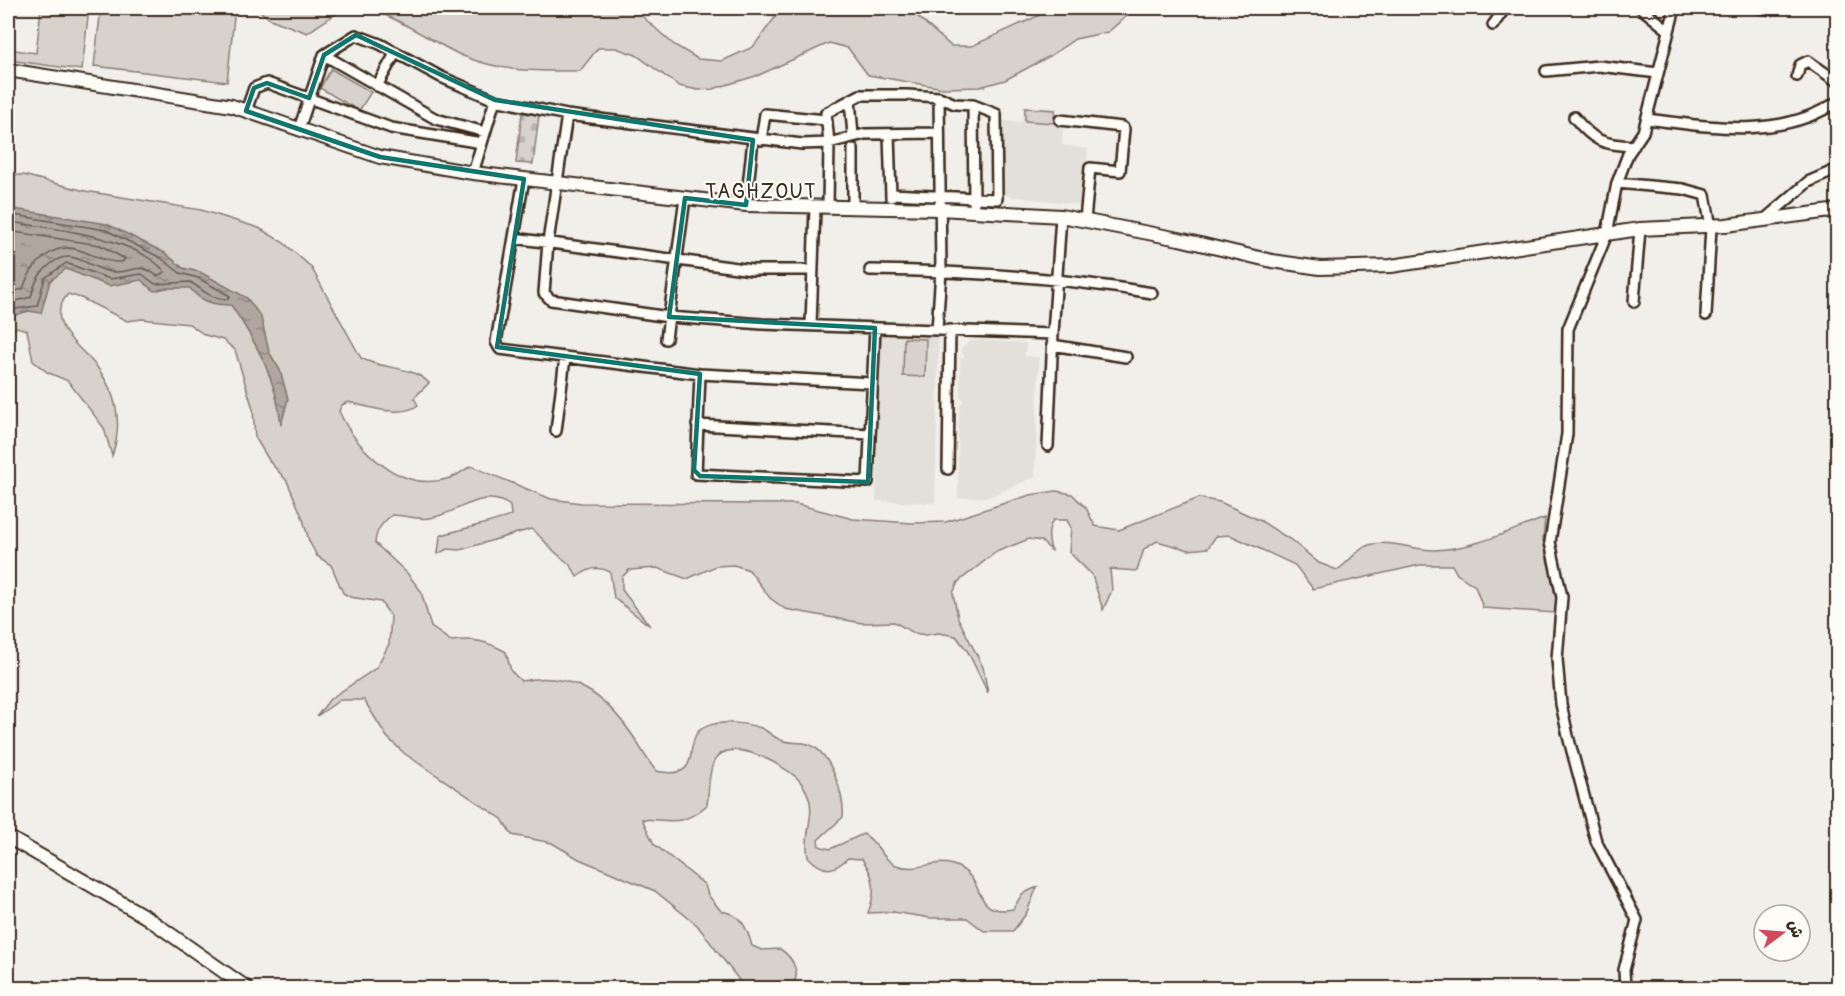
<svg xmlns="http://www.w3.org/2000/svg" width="1845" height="996" viewBox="0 0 1845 996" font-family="Pangolin,'Playpen Sans Arabic',sans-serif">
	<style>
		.built { fill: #e3e0da }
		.green { fill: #d7d2cc; stroke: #897e75; stroke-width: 1.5 }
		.cemetery { fill: url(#cemetery-stones); stroke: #897e75; stroke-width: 1.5 }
		.water { fill: url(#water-ripples); stroke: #80746b; stroke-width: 1.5 }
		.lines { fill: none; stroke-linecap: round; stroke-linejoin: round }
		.shore { stroke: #695c52; stroke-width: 1.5 }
		.minor-casing { stroke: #3b2a1e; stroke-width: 14 }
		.major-casing { stroke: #3b2a1e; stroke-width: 16 }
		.minor { stroke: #fdfcf7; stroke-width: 9 }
		.major { stroke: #fdfcf7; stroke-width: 12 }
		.marked { fill: none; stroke: #0f766e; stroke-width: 4.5; stroke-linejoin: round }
		.labels { text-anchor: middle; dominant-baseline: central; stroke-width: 4.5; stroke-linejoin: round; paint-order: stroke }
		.quarter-label { font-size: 20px; letter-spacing: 1.5px; fill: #3b2a1e; stroke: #fdfcf7 }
	</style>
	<defs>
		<pattern id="cemetery-stones" width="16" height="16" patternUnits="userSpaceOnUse" patternTransform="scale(1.5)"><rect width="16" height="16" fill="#d7d2cc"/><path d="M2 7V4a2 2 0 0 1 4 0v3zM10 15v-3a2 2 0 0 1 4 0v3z" fill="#b9b4af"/></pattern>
		<pattern id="water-ripples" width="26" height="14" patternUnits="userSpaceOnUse" patternTransform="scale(1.5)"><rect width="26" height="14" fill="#aea69f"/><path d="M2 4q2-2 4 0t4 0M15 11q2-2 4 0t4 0" fill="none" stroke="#8f8781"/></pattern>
	</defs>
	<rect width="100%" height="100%" fill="#f1efea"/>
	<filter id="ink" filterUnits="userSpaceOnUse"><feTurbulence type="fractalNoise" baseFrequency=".0167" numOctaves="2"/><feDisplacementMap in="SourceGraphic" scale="12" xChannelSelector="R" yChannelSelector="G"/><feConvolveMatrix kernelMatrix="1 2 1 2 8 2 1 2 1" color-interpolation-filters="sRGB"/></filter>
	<g filter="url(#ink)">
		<path class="built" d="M1024,106L1057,108L1056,125H1063L1062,145L1088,149L1082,205L1002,195L1001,121L1022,122Z
			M879,336L939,337L935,503L876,501Z
			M980,340L1026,343L1025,356L1039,357L1035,477L989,497L958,498V427L960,405L964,401L960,396V358H964V355L960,350L970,341Z"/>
		<path class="green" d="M41,8H89L82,70L8,60V49L36,53Z
			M101,8H235L227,82L94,66Z
			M256,8H633L673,44L698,59L722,61L753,47L782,8H908L951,46H972L1055,8H1144L1130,13L1108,32L1075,39L1050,56L1005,80L980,87L943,88L868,75L848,48L829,43L759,75L713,89L698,90L679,86L636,55L616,48H598L580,71C537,71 505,73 463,56C434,44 389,10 360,8C341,6 322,24 307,33L270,19Z
			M331,69L371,92L359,111L320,88Z
			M1025,108L1055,110L1054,123L1025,121Z
			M8,175H23L85,191L201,210L259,228L284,243L311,267L361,358C382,370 412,365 429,383L414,398L418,405C401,419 367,406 348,402L342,405L339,411C357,452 403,494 450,478C457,476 464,470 471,466L551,499L581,503L796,504L853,519L912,523L946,522L1030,495L1056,491L1072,494L1086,508L1095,526L1119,530L1199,498L1220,502L1261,521L1291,540L1319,563L1337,570C1349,563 1356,549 1369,545C1388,539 1414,550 1434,550C1473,549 1509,531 1545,518L1543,540L1557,603L1555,613L1483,608L1475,586L1457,574L1452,565H1420L1313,589L1295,565L1230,535L1216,536L1208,548L1189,550L1157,541L1144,549L1137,571L1110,569L1112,590L1103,610L1092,575L1069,552L1071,528L1067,520H1053C1047,531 1048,538 1051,550L1041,541L1029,539L996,552L958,582L953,593L958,618L983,667L988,693L968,652L956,636L938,633L926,635L914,633L894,622L862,623L785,609L770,598L749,570L734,565L716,566L687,579L657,568L629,570L622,577V590L650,626L614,598L610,572C598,565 588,569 577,577C570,560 563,561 552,549C544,542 540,535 531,529L460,550L447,549L438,554L440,536C454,530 506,520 511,515L510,506C485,486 457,514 430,518C417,520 405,515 392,515C382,523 376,530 375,543L407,573L421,591L431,627L451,641C473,638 487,641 506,652L511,671L521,681C572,670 605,695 633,736C641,748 647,760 656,771C710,782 677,737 707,726C723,720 746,723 761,728C768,731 774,738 781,740C789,744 799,741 808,744C831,751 845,797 843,817L818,840L819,846L830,849L863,834C878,841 881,859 896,865C920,874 936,855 960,868C987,883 972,916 1013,909L1022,894L1037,887L1026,914L1013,931H984L967,918H931L893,912L868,913C876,892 876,878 862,859L848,858C833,872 824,873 808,857C803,836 815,815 809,798C807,792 802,783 797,778C781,764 726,732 713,764C708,775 709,792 707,805C682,827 672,820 642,819L654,844L705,885L708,895L721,911C741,914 747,927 752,946L762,950L780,949C793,957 805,979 787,988H745L697,925L655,891L579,859L552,843L512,835L502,819L405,754L387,737L364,700H340L317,716L330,699L376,668L389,644L391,617L381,602L350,597L343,593L331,565L317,556L309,541L303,519L287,481L270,462L255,437L253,409L235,350L223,340L205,335L189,324L142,319L127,321L81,298L68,294C42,324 81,346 97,367C117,394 123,424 112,456L104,428L68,381L47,372L33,361L27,330L16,327L8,338Z
			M904,338L926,339L925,377L903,376Z"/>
		<path class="cemetery" d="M522,113L539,115L533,164L516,163Z"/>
		<path class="water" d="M8,208L107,224L165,253L183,268L200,272L247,298L261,317L269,352L280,370L288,399L281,425C277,380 256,342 231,305C215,305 200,302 190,288H166L154,291L141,280L109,286L66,269L50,281L41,313L29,311L8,317Z"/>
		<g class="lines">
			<path class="shore" d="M8,214L106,230L161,258L180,273L198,278L230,296L228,299C209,299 204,290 190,282L155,284L142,274L110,279L66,263L45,278L37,306L8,310
				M8,222C50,227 137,237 165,272L157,276C138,261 134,273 113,272C91,271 74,246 52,263C39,273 35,281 31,297L8,303
				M8,231L100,245L125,259L122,262C94,264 74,235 47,255C34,265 28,274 23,289L8,293"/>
			<defs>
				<path id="minor" d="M1641,8L1667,29
					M1760,8L1770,9
					M1493,25L1505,8
					M324,55L436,119L485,132
					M1546,71L1599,66L1658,73
					M1797,76L1800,65L1808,61L1838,82
					M377,86L396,52
					M850,100L853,135
					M973,105L974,203
					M246,111L254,88L267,83L391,128L482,143
					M567,115L548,242L544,293L551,300L669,317L762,324L1053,334L1061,216
					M1574,117C1593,141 1603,145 1634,146
					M1647,119C1710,127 1782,140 1838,101
					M1060,120L1122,127L1124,129L1120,171L1090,168L1085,220
					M299,129L324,55L356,35L380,44L441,77L495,100L567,115L802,144L829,143L865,134L938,133
					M889,134L891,197
					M761,140L765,114L826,120
					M853,149V208
					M473,173L495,100
					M524,179L496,342L500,349L700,374L872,383
					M1617,183L1683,189L1705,195L1711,227L1706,315
					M746,205L753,140
					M828,207L829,143L826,113L860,95H907L939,97L955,104L973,105L996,114L997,199L891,194
					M1764,220L1808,182L1838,169
					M514,238L752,270H813
					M870,270C965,271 1059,277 1152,293
					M1634,302L1640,229
					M811,325L815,207
					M937,330L941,271L939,97
					M666,339L685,198
					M1052,345L1126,357
					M700,374L696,474L868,482L875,328
					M697,425L870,434
					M556,431L565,358
					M1048,446L1053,334
					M948,469L950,330
					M1625,988L1624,970L1637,920L1596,841L1568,736L1561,704L1557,659L1562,597L1550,542L1567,434L1568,329L1607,234L1617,183L1628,154L1643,132L1675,8"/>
				<path id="major" d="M8,70L232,106L380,157L473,173L746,205L939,209L1061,216L1179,239L1272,261L1320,268L1391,266L1640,229L1726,225L1838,210
					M8,837L146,917L247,988"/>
			</defs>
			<use href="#minor" class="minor-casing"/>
			<use href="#major" class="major-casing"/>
			<use href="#minor" class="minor"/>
			<use href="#major" class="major"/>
		</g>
	</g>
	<path class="marked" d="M356,35L495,100L753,140L746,205L685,198L669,317L875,328L868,482L700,476L694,470L700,374L497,347L524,179L380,157L246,111L254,88L267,83L309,98L324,55Z"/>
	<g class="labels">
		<g class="quarter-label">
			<text x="761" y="191">TAGHZOUT</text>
		</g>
	</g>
	<rect width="1845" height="996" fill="none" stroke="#fdfcf7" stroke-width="30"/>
	<rect x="15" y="15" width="1815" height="966" fill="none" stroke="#3b2a1e" stroke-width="2" filter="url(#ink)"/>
	<g transform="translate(1782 933) rotate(74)"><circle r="28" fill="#fdfcf7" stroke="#afa8a0" stroke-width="1.5"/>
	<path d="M0-4.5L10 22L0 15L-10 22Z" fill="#d1495b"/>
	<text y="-9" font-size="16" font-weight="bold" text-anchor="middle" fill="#3b2a1e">ش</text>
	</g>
</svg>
